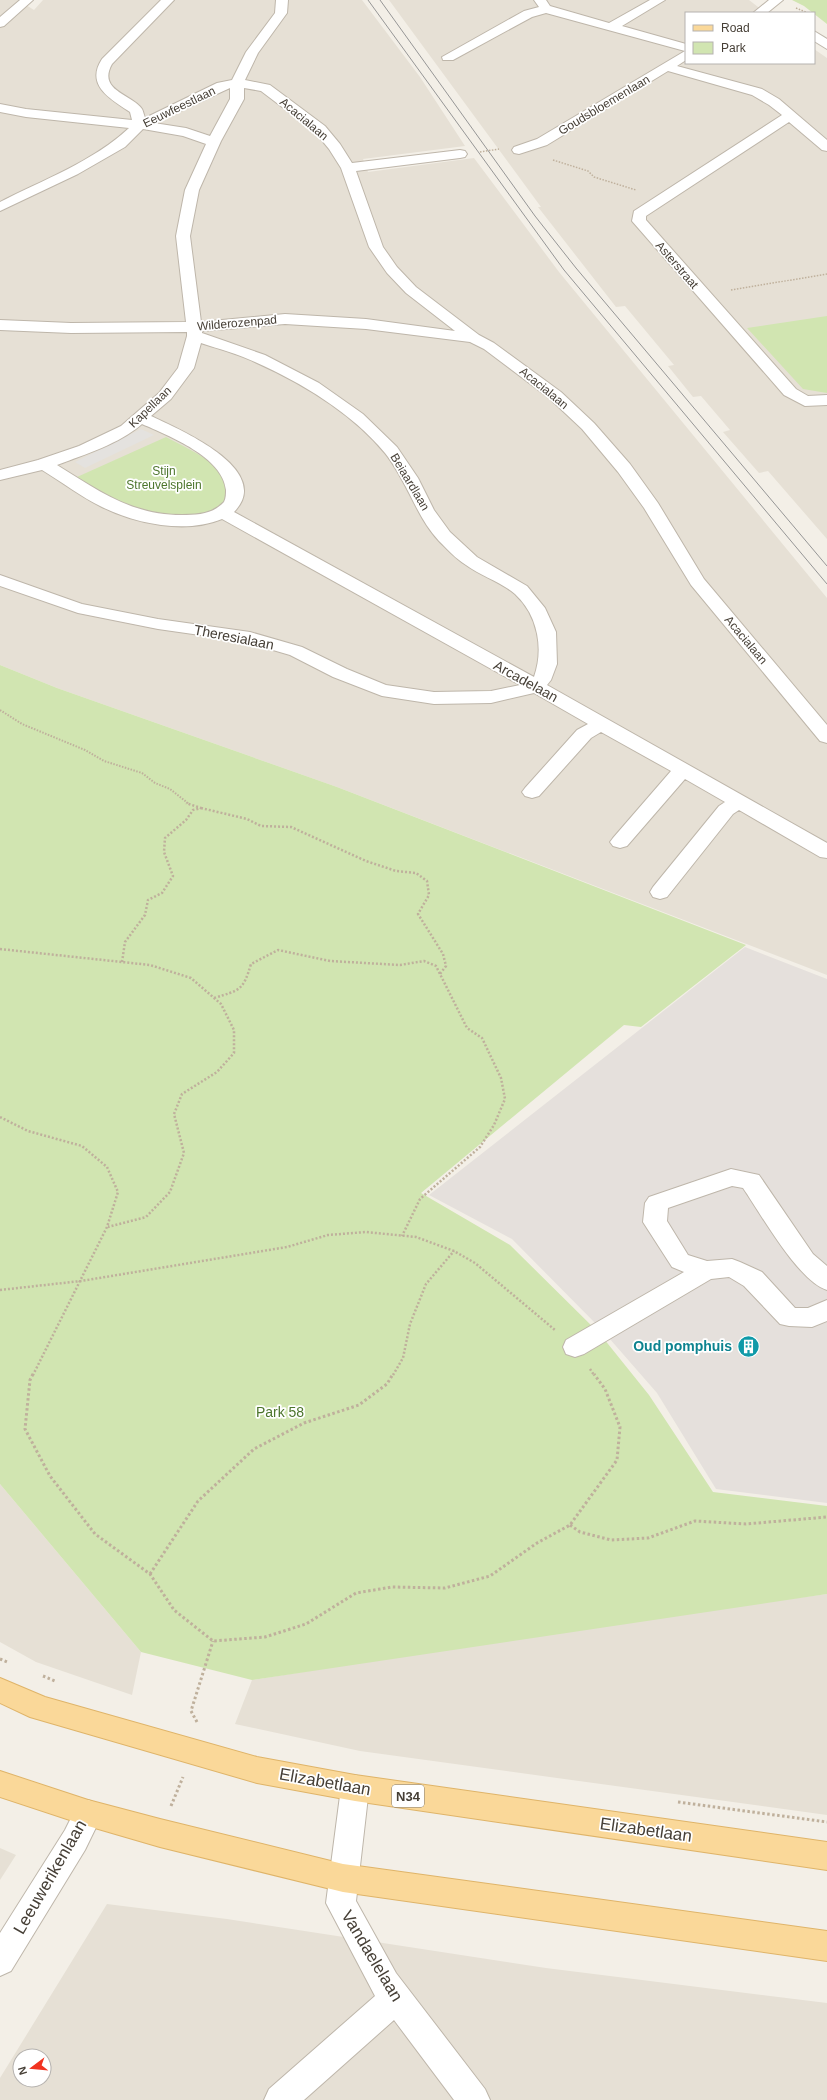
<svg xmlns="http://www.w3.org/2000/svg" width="827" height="2100" viewBox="0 0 827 2100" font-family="Helvetica,sans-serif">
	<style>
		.residential { fill: #e6e0d5; fill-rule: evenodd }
		.industrial { fill: #e5e0dc }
		.green { fill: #d1e5b1 }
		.parking { fill: #e4e2df }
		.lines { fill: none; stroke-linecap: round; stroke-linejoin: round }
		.minor-casing { stroke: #beb6aa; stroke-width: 2 }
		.major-casing { stroke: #dfb469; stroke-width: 2 }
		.path-far3 { stroke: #bfb09c; stroke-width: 1.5; stroke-dasharray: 1.5 1.5; stroke-linecap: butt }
		.path-far2 { stroke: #bfb09c; stroke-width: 2; stroke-dasharray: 1.5 1.5; stroke-linecap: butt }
		.path-far1 { stroke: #bfb09c; stroke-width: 2.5; stroke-dasharray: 2 2; stroke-linecap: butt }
		.path { stroke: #bfb09c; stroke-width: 3; stroke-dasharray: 2.5 2.5; stroke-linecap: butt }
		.minor { fill: #fff; fill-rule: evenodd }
		.major { fill: #fad899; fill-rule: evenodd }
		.tram { stroke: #969696; stroke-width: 1 }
		.labels { text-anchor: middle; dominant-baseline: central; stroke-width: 3.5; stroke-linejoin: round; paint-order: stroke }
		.far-street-label { font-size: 12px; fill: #463f36; stroke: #fff }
		.far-park-label { font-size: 12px; fill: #4c752c; stroke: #fff }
		.shield { fill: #fff; stroke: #7e7972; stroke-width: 1 }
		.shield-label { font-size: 13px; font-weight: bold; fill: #463f36 }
		.street-label { font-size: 14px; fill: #463f36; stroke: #fff }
		.culture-label { font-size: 14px; font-weight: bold; fill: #0d838f; stroke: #fff; text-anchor: end }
		.park-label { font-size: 14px; fill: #4c752c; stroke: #fff }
		.near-street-label { font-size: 17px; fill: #463f36; stroke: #fff }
	</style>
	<rect width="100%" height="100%" fill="#f3efe7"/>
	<path class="residential" d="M0,0H18L34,10L43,0H362L420,77L465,146L363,159L368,172L474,158L559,272L827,598V975L337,787L57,688L0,665Z
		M389,0H749L766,13H686V63H814V49L827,58V539L768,471L759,473L723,432L730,430L701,396L693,397L668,366L674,365L625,306L616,307L538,207H541Z
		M0,1484L141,1652L132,1695L36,1662L0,1642Z
		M827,1594V1815L360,1751L235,1724L252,1680L327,1668L382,1653Z
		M0,1848L16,1855L0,1880Z
		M107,1904L227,1919L546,1968L827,2003V2100H0V2078ZM20,2056H44V2080H20Z"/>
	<path class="industrial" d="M745,947L827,979V1503L716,1489L657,1393L602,1330L512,1239L429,1195Z"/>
	<path class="green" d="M792,0H827V24L804,6Z
		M827,316V393L803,389L747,328Z
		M166,437C180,445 213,459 221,473C252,525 165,517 138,510C116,504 96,489 77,477Z
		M0,665L57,688L337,787L746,945L641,1027L624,1025L421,1193L510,1245L600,1334L649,1395L713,1492L827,1506V1594L252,1680L141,1652L0,1484Z"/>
	<path class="parking" d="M141,429L154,435L85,468L75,462Z"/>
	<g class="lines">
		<defs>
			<path id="minor" d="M20,0H33L4,26L0,27V17Z
				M161,0H174L112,64C97,91 132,94 142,109C143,111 144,115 145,118L217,83L232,80L246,52L275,13L276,0H288L287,13L258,53L245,80L270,85L325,126L340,144L352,163L460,150L465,151L467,154L465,157L460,158L356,171L383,247L397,267L416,287L479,335L494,343L561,392L594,423L630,464L658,503L704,579L827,725V743L820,741L691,585L644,508L618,472L582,429L549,398L484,349L470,342L366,329L285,324L202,331V333L265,355L319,383L363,414L397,447L418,478L434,510L450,532L477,557L527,586L545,608L556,632L557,664L551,680L547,685L827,843V858L820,857L739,810L733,814L667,897L660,899L653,897L650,892L653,887L719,806L725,802L685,779L627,846L620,848L613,846L610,842L613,838L671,771L601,732L591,738L539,796L532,798L525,796L522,792L525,788L577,730L588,724L534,693L491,703L434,704L382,696L333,677L290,655L242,641L158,629L78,613L0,586V575L82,604L158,619L250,632L302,647L347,669L386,685L434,692L491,691L520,685L222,519C186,534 136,524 102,507C81,497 62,482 42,470L0,480V470L38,460L79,446L121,426L159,393L178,368L187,336V332L71,333L0,330V320L71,323L186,322L176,236L185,190L206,144L183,136L143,129L125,147L78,174L0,211V202C43,180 94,161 129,128L26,117L0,112V104L26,109L132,120L130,112C110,99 85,85 102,59ZM230,88V99L210,136L186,128L154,123ZM244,88L261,91L315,132L329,149L341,168L369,247L387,273L406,293L455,331L366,319L285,314L201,322L190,236L199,190L221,141L244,99ZM201,343C219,349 238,354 255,362C302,383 352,413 385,453C407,480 415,515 439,541C447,549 456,559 466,565C481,576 501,582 515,594C538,615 544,649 534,677L234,512C275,470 179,429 151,416L171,399L194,368ZM142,424C169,436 223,457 226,490C226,494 226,498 224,502C213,514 198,515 182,515C131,515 99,491 57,465C86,454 119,444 142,424Z
				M534,0H546L550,6L609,23L650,0H665L622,26L686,44V60L677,66L762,89L779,99L827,140V151L822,150L789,122L646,216V220L796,389L808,396L827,395V405L805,406L784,395L632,221L634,211L782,115L769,105L752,95L668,71L547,145L519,154L514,153L512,150L514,147L537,139L685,51L546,13L532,17L453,60H443L442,57L524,11L539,7Z
				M769,0H783L767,13H753Z
				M814,31L827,39V49L814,41Z
				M731,1169L759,1175L813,1254L827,1266V1290C798,1281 761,1214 743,1188L732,1186L668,1208L667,1221L688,1255L707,1261L732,1259L740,1262L762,1272L795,1308H808L827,1300V1321L812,1327L789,1326L780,1324L744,1286L729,1277L711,1279L584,1354L575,1357L566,1354L563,1347L566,1340L684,1272L672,1267L643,1222L645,1203L649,1197Z
				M355,1775L365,1779L369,1788L356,1901L396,1973L485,2089L490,2100H454L394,2020L304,2100H264L269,2089L375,1996L326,1903L341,1788L345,1779Z
				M88,1800L98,1804L103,1813L85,1850L11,1971L0,1976V1933L65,1830L78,1804Z"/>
			<path id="major" d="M0,1678L45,1697L257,1757L355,1775L827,1842V1870L355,1801L257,1783L30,1717L0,1703Z
				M0,1771L88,1800L160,1819L343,1864L827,1931V1961L343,1892L160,1847L88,1826L0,1797Z"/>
		</defs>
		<use href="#minor" class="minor-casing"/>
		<use href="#major" class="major-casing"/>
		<path class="path-far3" d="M796,8L808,13
			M480,152L499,149
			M553,160L588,171L594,177L636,190
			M731,290L827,274"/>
		<path class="path-far2" d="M0,710L22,724L85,750L104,761L142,773L155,783L170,789L189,804"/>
		<path class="path-far1" d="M201,808L247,819L261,826L291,827L366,861L396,871L416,873L427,881L429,895L418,914L443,954L446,966L440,974
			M0,949L150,965L191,978L221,1004L234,1030V1053L217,1072L182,1094L174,1114L184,1153L170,1192L146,1217L108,1227
			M122,962L125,942L145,915L148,900L162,893L173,876L164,852L165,838L186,820L193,810L201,808L186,803
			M214,998C240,990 243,991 251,964L278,950L330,961L400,965L424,961L436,966L467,1028L482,1038L501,1078L505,1099L494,1125L480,1147L420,1199L402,1236
			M0,1117L28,1131L82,1146L107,1167L118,1192L107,1227L33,1375
			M0,1290L81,1281L287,1247L328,1235L366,1232L416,1237L454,1251L475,1263L555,1330
			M590,1369L594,1375
			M393,1375L403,1358L410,1324L426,1284L454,1251"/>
		<path class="path" d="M33,1374L30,1380L25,1429L50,1476L95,1534L150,1574L174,1610L213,1641L265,1637L306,1624L356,1593L392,1587L445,1588L490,1576L537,1543L570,1525L617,1460L620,1427L605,1389L594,1374
			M570,1525L580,1532L611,1540L648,1538L695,1521L746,1524L827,1517
			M150,1574L198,1501L254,1449L304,1423L359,1405L387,1384L393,1374
			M0,1659L7,1662
			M43,1676L55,1681
			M197,1722L191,1711L213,1641
			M678,1802L827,1822
			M171,1806L183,1777"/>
		<use href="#minor" class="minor"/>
		<use href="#major" class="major"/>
		<path class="tram" d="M368,0L564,270L827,584
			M380,0L535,216L576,268L827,566"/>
	</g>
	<defs>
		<symbol id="building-disc" viewBox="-11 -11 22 22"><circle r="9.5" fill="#0f9aa8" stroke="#fff"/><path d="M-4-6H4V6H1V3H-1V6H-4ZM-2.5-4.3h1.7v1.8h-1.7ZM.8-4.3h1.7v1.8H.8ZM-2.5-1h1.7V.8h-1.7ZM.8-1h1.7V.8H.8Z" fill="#fff"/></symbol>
	</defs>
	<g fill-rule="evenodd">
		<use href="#building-disc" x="736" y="1334" width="25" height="25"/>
	</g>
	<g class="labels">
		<g class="far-street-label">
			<text transform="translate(604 105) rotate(-31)">Goudsbloemenlaan</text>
			<text transform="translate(179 107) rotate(-26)">Eeuwfeestlaan</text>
			<text transform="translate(304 119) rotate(40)">Acacialaan</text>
			<text transform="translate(677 265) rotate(49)">Asterstraat</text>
			<text transform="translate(237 323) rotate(-5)">Wilderozenpad</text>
			<text transform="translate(544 388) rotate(39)">Acacialaan</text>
			<text transform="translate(150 407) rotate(-44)">Kapellaan</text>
			<text transform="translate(410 482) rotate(59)">Beiaardlaan</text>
			<text transform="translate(746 640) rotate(50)">Acacialaan</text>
		</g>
		<g class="far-park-label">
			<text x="164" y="471">Stijn<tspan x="164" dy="14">Streuvelsplein</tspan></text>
		</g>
		<rect class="shield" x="392" y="1785" width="32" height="22" rx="3"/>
		<g class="shield-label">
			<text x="408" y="1796">N34</text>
		</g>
		<g class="street-label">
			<text transform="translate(234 637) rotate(11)">Theresialaan</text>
			<text transform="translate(526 681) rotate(29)">Arcadelaan</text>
		</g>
		<g class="culture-label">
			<text x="732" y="1346">Oud pomphuis</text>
		</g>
		<g class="park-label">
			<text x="280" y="1412">Park 58</text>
		</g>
		<g class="near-street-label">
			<text transform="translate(325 1782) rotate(10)">Elizabetlaan</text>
			<text transform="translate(646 1830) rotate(8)">Elizabetlaan</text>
			<text transform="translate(50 1877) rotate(-60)">Leeuwerikenlaan</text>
			<text transform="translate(372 1956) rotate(59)">Vandaelelaan</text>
		</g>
	</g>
	<rect x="685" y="12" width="130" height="52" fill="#ffffff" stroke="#b5b2af"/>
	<rect x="693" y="25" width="20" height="6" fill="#fad899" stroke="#b5b2af"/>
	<text x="721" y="32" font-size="12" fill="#463f36">Road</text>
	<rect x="693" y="42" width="20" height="12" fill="#d1e5b1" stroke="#b5b2af"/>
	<text x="721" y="52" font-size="12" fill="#463f36">Park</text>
	<g transform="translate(32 2068) rotate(254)"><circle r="19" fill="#ffffff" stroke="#b5b2af"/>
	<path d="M0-3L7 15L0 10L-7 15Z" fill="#f13320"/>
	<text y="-6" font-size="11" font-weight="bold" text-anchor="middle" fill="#463f36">N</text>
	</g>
</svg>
